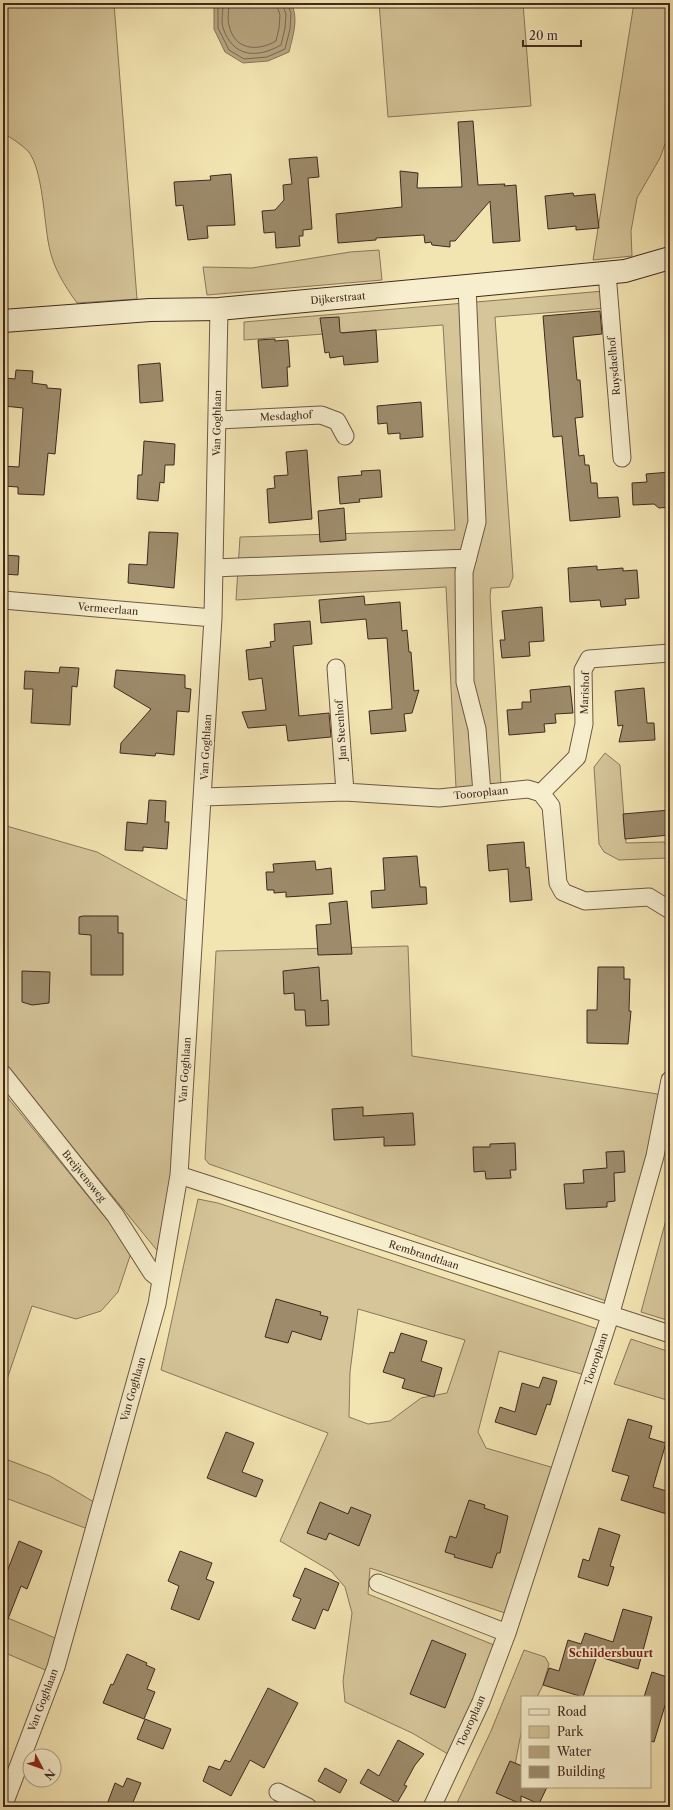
<svg xmlns="http://www.w3.org/2000/svg" width="673" height="1810" viewBox="0 0 673 1810" font-family="'Libre Caslon Text',serif">
	<style>
		.green { fill: #d5c599; stroke: #8a775c; fill-rule: evenodd }
		.water { fill: #b6a580; stroke: #877359 }
		.lines { fill: none; stroke-linecap: round; stroke-linejoin: round }
		.shore { stroke: #7b6750; stroke-width: 1 }
		.building { fill: #9d8b6b; stroke: #40291f }
		.street-casing { stroke: #6d5844; stroke-width: 19 }
		.secondary-casing { stroke: #40291f; stroke-width: 24 }
		.street { stroke: #f7eecd; stroke-width: 17 }
		.secondary { stroke: #f7eecd; stroke-width: 22 }
		.labels { text-anchor: middle; dominant-baseline: central; stroke-width: 4; stroke-linejoin: round; paint-order: stroke }
		.street-label { font-size: 10px; fill: #40291f; stroke: #f7eecd }
		.neighbourhood-label { font-size: 11px; font-weight: bold; fill: #7a1f14; stroke: #f7eecd }
	</style>
	<rect width="100%" height="100%" fill="#f3e5b2"/>
	<filter id="stains"><feTurbulence type="fractalNoise" baseFrequency=".005" numOctaves="4"/><feColorMatrix values="0 0 0 0 .2 0 0 0 0 .09 0 0 0 0 .02 0 0 0 .5 -.17"/></filter>
	<radialGradient id="worn" r=".72"><stop offset=".6" stop-color="#630" stop-opacity="0"/><stop offset="1" stop-color="#630" stop-opacity=".3"/></radialGradient>
	<path class="green" d="M3,3H114L137,299L77,303C64,285 53,267 49,246C44,222 43,169 28,151C21,144 11,138 3,133Z
		M379,3H523L531,106L388,117Z
		M634,3H670V130L660,158L637,198L631,231L632,256L593,260Z
		M379,250L382,280L207,295L203,267L252,268L350,252Z
		M604,291L607,308L495,317L513,577L509,587L491,588L490,596L501,784L456,788L446,587L236,600L240,537L455,530L443,325L244,340V322Z
		M605,753L620,765L626,843L664,842L670,852L667,858L619,860L604,852L599,844L594,767Z
		M3,825L97,852L191,903L179,1132L160,1254L3,1062Z
		M408,946L412,1056L664,1095L612,1303L209,1164L205,1159L216,951Z
		M3,1092L132,1250L118,1292L101,1311L76,1319L32,1306L3,1391Z
		M198,1199L218,1203L607,1332L592,1377L499,1351L478,1432L486,1448L561,1470L511,1615L370,1568L368,1594L499,1647L453,1757L412,1733L345,1702L343,1681L352,1613L345,1587L331,1571L280,1541L328,1433L161,1370ZM358,1309L465,1340L447,1393L421,1398L390,1421L368,1424L349,1417L350,1372Z
		M670,1205V1321L641,1312Z
		M631,1339L670,1352V1401L614,1384Z
		M3,1458L50,1476L99,1505L93,1531L3,1497Z
		M3,1616L60,1640L50,1672L3,1652Z
		M524,1650L545,1657L549,1664L543,1685L537,1697H522V1728L511,1786L517,1798L512,1804L519,1807H455L491,1731Z"/>
	<path class="water" d="M214,3H291C299,19 293,35 289,52L268,61L243,63L225,52L214,29Z"/>
	<g class="lines">
		<path class="shore" d="M218,3V28L229,50L244,59L267,57L285,49L290,29L291,13L287,3
			M223,3C223,11 221,21 223,28C233,57 256,59 281,45L285,28L286,14L282,3
			M229,3C229,10 227,19 229,25C234,50 257,52 276,41L279,28L280,15L276,3"/>
	</g>
	<path class="building" d="M473,121L478,185L505,184L504,186L516,185L520,241L493,243L490,201L455,241H450V247L432,245L431,242L425,243L424,235L376,238V240L338,243L336,214L402,207L400,171L418,173L417,188L462,187L458,122Z
		M317,157L319,177L308,178L312,229L303,230V236H299L300,246L276,248L275,232L264,233L262,211L275,210L284,200L283,185L292,184L289,159Z
		M231,174L235,225L207,226L208,238L188,240L183,205L176,206L174,182L211,180L210,176Z
		M573,193L574,196L595,194L599,228L576,230V226L548,229L545,196Z
		M600,311L602,334L573,337L577,380H580L583,417L575,418L579,456L584,455L585,465H589L591,483H597L598,498L618,497L620,517L570,521L562,436L553,437L543,316Z
		M339,317L340,332L342,333L376,330L378,362L344,365L343,356L330,358L329,352L325,353L320,318Z
		M275,339V341L288,340L290,367H287L288,386L262,388L258,340Z
		M160,363L163,401L140,403L138,365Z
		M16,370L33,371L32,383L47,385V388L61,389L55,454L48,453L44,495L18,494V487L3,486V466L19,467L23,408L4,406L6,378L15,379Z
		M421,402L423,437L400,439V433L388,434L387,423L378,424L377,406Z
		M144,441L175,444L174,465H165L164,483L160,482L158,501L137,499L138,475H142Z
		M307,450L312,519L269,523L267,489L275,488L274,476L288,475L286,452Z
		M380,470L382,497L359,499L360,502L340,504L338,477L362,475L361,471Z
		M670,472V507L659,508L654,504L633,505L632,483L647,482L646,474Z
		M344,508L346,540L320,542L318,511Z
		M149,532L178,533L174,588L128,583L129,564L147,565Z
		M3,555L19,556L18,575L3,574Z
		M597,566V570L623,568V571L637,570L639,598L625,599L626,605L601,607L600,600L570,602L568,568Z
		M364,596L365,605L400,602L402,631L407,630L409,652H411L414,691L419,690L412,713L404,714L406,731L371,734L369,711L392,709L387,638L368,639L366,619L321,623L319,600Z
		M542,607L544,641L529,642L530,656L502,658L500,640H505L502,611Z
		M310,621L312,644L293,646L299,716L329,713L331,737L288,741L286,725L248,728L242,712L266,710L262,678L249,680L246,650L271,647L270,642L275,641L274,624Z
		M60,667L79,668L77,687L72,686L70,725L31,723L33,689H24L25,671L59,673Z
		M116,670L185,675V688L191,689L189,712L177,711L174,755L156,753L155,756L120,753L121,743L151,709L114,687Z
		M570,686L573,713L555,714L556,723L544,724L545,732L509,735L507,710L522,709V702H531L530,690Z
		M644,688L647,723H654L655,740L619,742L623,725L618,726L615,691Z
		M149,800L166,801L165,822H169L167,849L143,847V851L125,850L127,822L147,824Z
		M670,810V835L625,839L623,814Z
		M524,842L526,868L529,867L532,900L510,902L508,869L489,871L487,845Z
		M417,856L420,887H426L427,904L372,908L371,891L385,890L383,858Z
		M315,861L316,870L331,868L333,894L286,897V892L274,893V890H267L266,872H274L273,864Z
		M347,901L352,954L318,955L316,925L331,924L329,903Z
		M83,916H118V933H123V975H91V935L79,934V917Z
		M319,967L321,1001L328,1000L329,1025L306,1026L305,1010H295L294,993L284,994L283,971Z
		M598,967H624V979H630L629,1011H631L628,1044L587,1043V1010H597Z
		M22,971L50,972L49,1003L32,1005L22,1002Z
		M363,1107V1116L413,1113L415,1145L384,1146V1137L334,1140L332,1109Z
		M515,1143L516,1170H510L511,1178L486,1179L485,1171L474,1172L473,1147H490V1144Z
		M624,1151L625,1172L614,1173L615,1201L607,1202V1207L566,1209L564,1184L584,1183L583,1170L607,1168L606,1152Z
		M276,1299L321,1312L320,1315L328,1317L321,1340L292,1331L288,1343L265,1337Z
		M401,1333L427,1341L421,1361L442,1368L434,1397L402,1388L405,1379L383,1372L390,1352L394,1353Z
		M543,1377L557,1381L550,1405L547,1404L536,1435L495,1422L500,1407L515,1412L522,1383L539,1388Z
		M628,1419L652,1426L649,1438L666,1443L653,1487L670,1492V1515L621,1500L629,1476L612,1471Z
		M226,1432L254,1443L242,1472L263,1480L256,1497L207,1478Z
		M469,1500L485,1505L484,1508L508,1516L500,1553H497L492,1568L454,1557L455,1555L445,1552L450,1536L456,1538Z
		M320,1502L348,1514L351,1507L371,1515L359,1546L329,1533L326,1540L307,1533Z
		M599,1528L620,1535L610,1566L614,1567L608,1586L578,1577L583,1559L589,1561Z
		M19,1541L42,1551L27,1589L21,1586L4,1629L3,1582Z
		M180,1551L212,1563L206,1579L214,1582L199,1620L171,1609L179,1586L168,1581Z
		M305,1568L339,1583L328,1611L323,1609L315,1629L292,1620L301,1599L293,1596Z
		M623,1609L652,1617L638,1669L597,1656L583,1697L543,1685L549,1668L559,1671L568,1640L581,1644L585,1633L613,1642Z
		M432,1640L466,1654L445,1708L410,1694Z
		M127,1654L147,1663L146,1665L155,1669L147,1689L155,1692L144,1719L103,1703L111,1684L113,1685Z
		M652,1672L670,1678V1689L654,1742L650,1741V1697H644Z
		M268,1688L298,1703L264,1768L250,1760L231,1796L203,1781L209,1766L220,1770L225,1760L230,1762Z
		M145,1719L171,1729L163,1749L137,1739Z
		M398,1740L424,1754L415,1765L404,1785L407,1786L397,1803L360,1783L368,1769L379,1776Z
		M510,1761L522,1766V1787H547L539,1804L521,1796V1804L496,1793Z
		M325,1768L347,1780L340,1793L318,1781Z
		M127,1778L141,1783L131,1807H106L115,1783L123,1787Z"/>
	<g class="lines">
		<defs>
			<path id="street" d="M607,273L622,458
				M467,286L477,522L464,572L465,682L477,729L482,793
				M218,420L321,415L337,421L345,436
				M214,568L468,558
				M3,600L213,618
				M336,668L345,792
				M541,793L577,757L584,724L583,670L589,659L670,653
				M203,797L345,792L439,798L528,789L541,793L551,806L558,883L563,892L585,901L649,897L670,910
				M3,1074L115,1215L152,1273L161,1280
				M179,1175L670,1334
				M378,1583L507,1633
				M278,1792L308,1807
				M3,1807L56,1667L157,1304L179,1175L213,618L219,309
				M432,1807L481,1702L507,1633L610,1316L655,1156L670,1080"/>
			<path id="secondary" d="M3,321L150,310L219,309L467,286L625,271L670,258"/>
		</defs>
		<use href="#street" class="street-casing"/>
		<use href="#secondary" class="secondary-casing"/>
		<use href="#street" class="street"/>
		<use href="#secondary" class="secondary"/>
	</g>
	<g class="labels">
		<g class="street-label">
			<text transform="translate(338 298) rotate(-5)">Dijkerstraat</text>
			<text transform="translate(614 366) rotate(-95)">Ruysdaelhof</text>
			<text transform="translate(286 416) rotate(-3)">Mesdaghof</text>
			<text transform="translate(217 423) rotate(-89)">Van Goghlaan</text>
			<text transform="translate(108 609) rotate(5)">Vermeerlaan</text>
			<text transform="translate(585 693) rotate(-88)">Marishof</text>
			<text transform="translate(341 730) rotate(-94)">Jan Steenhof</text>
			<text transform="translate(206 747) rotate(-87)">Van Goghlaan</text>
			<text transform="translate(481 793) rotate(-6)">Tooroplaan</text>
			<text transform="translate(185 1070) rotate(-86)">Van Goghlaan</text>
			<text transform="translate(84 1176) rotate(51)">Breijvensweg</text>
			<text transform="translate(424 1255) rotate(18)">Rembrandtlaan</text>
			<text transform="translate(596 1359) rotate(-72)">Tooroplaan</text>
			<text transform="translate(133 1389) rotate(-74)">Van Goghlaan</text>
			<text transform="translate(43 1700) rotate(-69)">Van Goghlaan</text>
			<text transform="translate(471 1721) rotate(-66)">Tooroplaan</text>
		</g>
		<g class="neighbourhood-label">
			<text x="611" y="1653">Schildersbuurt</text>
		</g>
	</g>
	<rect width="673" height="1810" fill="none" stroke="#f3e5b2" stroke-width="16"/>
	<rect x="4" y="4" width="665" height="1802" fill="none" stroke="#40291f" stroke-width="2"/>
	<rect x="8" y="8" width="657" height="1794" fill="none" stroke="#40291f"/>
	<rect x="521" y="1696" width="130" height="92" fill="#f7eecd" stroke="#ae9f87"/>
	<rect x="529" y="1709" width="20" height="6" fill="#f7eecd" stroke="#ae9f87"/>
	<text x="557" y="1716" font-size="12" fill="#40291f">Road</text>
	<rect x="529" y="1726" width="20" height="12" fill="#d5c599" stroke="#ae9f87"/>
	<text x="557" y="1736" font-size="12" fill="#40291f">Park</text>
	<rect x="529" y="1746" width="20" height="12" fill="#b6a580" stroke="#ae9f87"/>
	<text x="557" y="1756" font-size="12" fill="#40291f">Water</text>
	<rect x="529" y="1766" width="20" height="12" fill="#9d8b6b" stroke="#ae9f87"/>
	<text x="557" y="1776" font-size="12" fill="#40291f">Building</text>
	<g transform="translate(42 1768) rotate(131)"><circle r="19" fill="#f7eecd" stroke="#ae9f87"/>
	<path d="M0-3L7 15L0 10L-7 15Z" fill="#8f2418"/>
	<text y="-6" font-size="11" font-weight="bold" text-anchor="middle" fill="#40291f">N</text>
	</g>
	<path d="M523 40v6h58v-6" fill="none" stroke="#40291f" stroke-width="2"/>
	<text x="529" y="40" font-size="12" fill="#40291f" stroke="#f7eecd" stroke-width="3" paint-order="stroke">20 m</text>
	<rect width="100%" height="100%" filter="url(#stains)"/>
	<rect width="100%" height="100%" fill="url(#worn)"/>
</svg>
